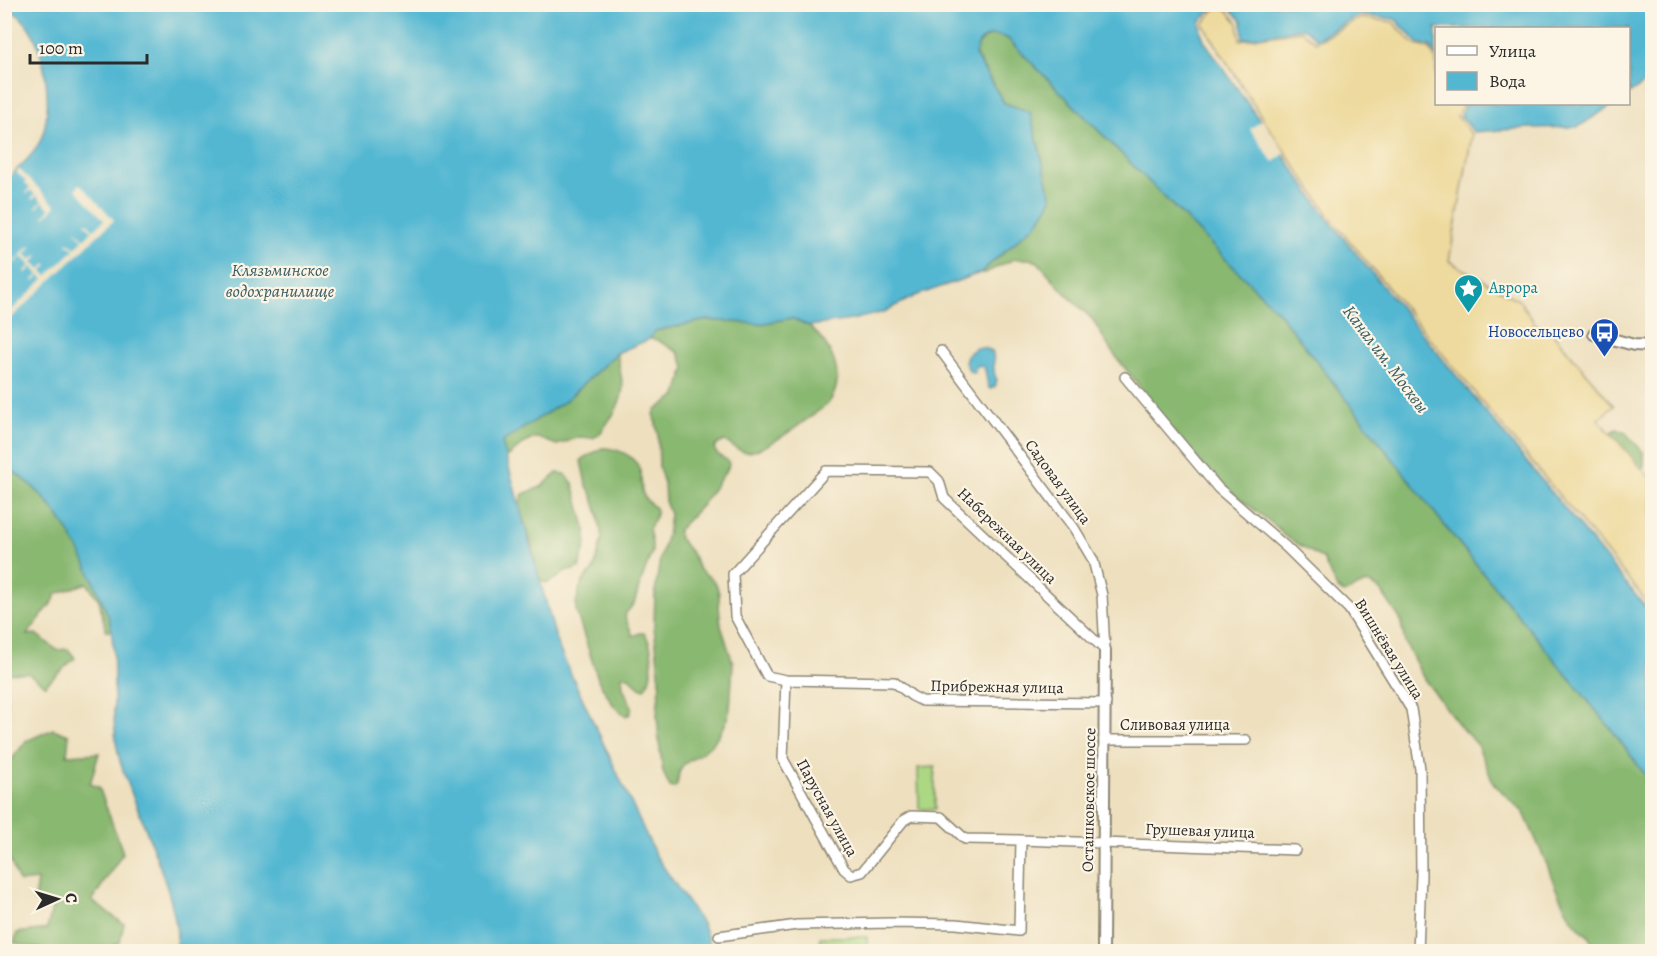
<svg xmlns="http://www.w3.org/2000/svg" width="1657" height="956" viewBox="0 0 1657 956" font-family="Alegreya,serif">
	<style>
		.green { fill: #acd783; stroke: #6c8157; stroke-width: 1.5 }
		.forest { fill: #89b871; stroke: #5a724e; stroke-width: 1.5 }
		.sand { fill: #eeda9e; stroke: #8c8264; stroke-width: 1.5 }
		.water { fill: #53b7d2; stroke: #3f717e; stroke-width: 1.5 }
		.pier { fill: #eee0bf }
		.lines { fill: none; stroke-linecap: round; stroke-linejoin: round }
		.minor-casing { stroke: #8c8675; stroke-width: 12 }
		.tertiary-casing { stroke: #8c8675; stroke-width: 14 }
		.minor { stroke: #fff; stroke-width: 9 }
		.tertiary { stroke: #fff; stroke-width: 10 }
		.labels { text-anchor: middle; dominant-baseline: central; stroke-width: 4.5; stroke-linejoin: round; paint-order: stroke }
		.culture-label { font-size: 16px; fill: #0d838f; stroke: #fcf5e5; text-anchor: start }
		.transit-label { font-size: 16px; fill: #164399; stroke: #fcf5e5; text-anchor: end }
		.street-label { font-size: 16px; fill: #2b2b2b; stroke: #fcf5e5 }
		.water-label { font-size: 18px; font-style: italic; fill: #395c65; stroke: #fcf5e5 }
	</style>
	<rect width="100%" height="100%" fill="#fcf5e5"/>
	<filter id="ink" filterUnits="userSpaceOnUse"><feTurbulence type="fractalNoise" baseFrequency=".0167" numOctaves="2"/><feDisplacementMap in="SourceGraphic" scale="12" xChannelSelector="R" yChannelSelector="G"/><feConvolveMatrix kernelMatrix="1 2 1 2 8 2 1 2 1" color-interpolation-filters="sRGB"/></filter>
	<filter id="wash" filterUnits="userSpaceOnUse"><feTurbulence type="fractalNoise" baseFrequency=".008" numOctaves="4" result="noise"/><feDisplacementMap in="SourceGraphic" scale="24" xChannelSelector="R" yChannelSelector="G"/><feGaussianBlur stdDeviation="1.35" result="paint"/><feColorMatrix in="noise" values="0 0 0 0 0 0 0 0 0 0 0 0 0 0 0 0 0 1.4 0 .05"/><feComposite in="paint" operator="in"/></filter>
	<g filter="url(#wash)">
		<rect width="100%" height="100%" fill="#eee0bf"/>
		<path class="green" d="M935,767V809H919L918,768Z
			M820,937H867V951H820Z"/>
		<path class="forest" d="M995,34L1007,38L1279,313L1449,531L1612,730L1652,784V951H1599L1586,934L1575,923L1566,909L1555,887L1548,867L1524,813L1494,784L1477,744L1463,730L1424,679L1405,642L1400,619L1382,592L1373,585L1366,583L1344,593L1337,589L1323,559L1283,535L1278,528L1213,478L1164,421L1150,400L1110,349L1093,320L1064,292L1038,262L1030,259H1014L985,273H980L1038,222L1052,199L1030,112L1004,103L975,54C977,43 984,37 995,34Z
			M791,318C796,320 804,322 809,326C831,344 849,379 827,405C809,417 765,453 746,452C738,451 731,445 725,441C707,447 715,454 727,460L729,464L728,468L701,506L678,530L679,538L692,554L699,569L712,579L717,586L719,594V606L721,626L733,663L730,709L725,725L713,743L704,751L683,765L679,773L677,785L674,788L670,787L663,772L659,742L657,714L660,681L654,627L655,592L660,559L668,530L670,514L665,501L664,484L659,467L658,434L654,414L656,410L677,395L685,367L678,352L657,340L650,339L654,331L707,320L760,324Z
			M617,353L623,387L621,398L615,412L599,435L592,438L580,437L557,445L538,438H534L523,444L506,458L501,442L564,402Z
			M1617,429L1626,433L1644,453V467L1638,473L1606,435Z
			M602,448C617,448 631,454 639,467C642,475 641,484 642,491C647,511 667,501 649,528L652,544V552L640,584L634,604L626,613L625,617L633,636L640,633H644C655,647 654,675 645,689C634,688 634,675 622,676L623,688L632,707L630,714L626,716L614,706L599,682L576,611V603L580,587L586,577L594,569L602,538L598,514L592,495L586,484L581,461L584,458Z
			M5,457L70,511L118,631H106L99,600L87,583L56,594L54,600L27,635L36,634L57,650L68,649L75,658L45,685L28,673H6L8,721L5,726Z
			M557,473L565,474L573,483L586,531V544L579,568L570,571L567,570L557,578L546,583L539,579L528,531L520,517V502L523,494L541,487Z
			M53,729L69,735L67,755L99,753L90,784L99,787L123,853L92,901L124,924L120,942L104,951H41V949L14,943L17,933L47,929L53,905L34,901L37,880L19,882L5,848V764H8L26,741Z"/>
		<path class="sand" d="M1215,9L1227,10L1238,23L1240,40L1301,31L1316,42L1360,18L1393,22L1415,45L1429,48L1436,61V104H1463L1457,116L1472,135L1449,261L1520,301L1535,324L1550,330L1614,406L1598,419L1652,480V608L1334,222L1264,121L1203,24Z"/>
		<path class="water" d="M5,5H1652V78L1629,94L1628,28H1436V56L1430,46L1419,44L1395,19L1359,15L1317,39L1303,28L1243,39L1242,21L1230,8L1215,5L1200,22L1201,32L1205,42L1328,219L1652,615V784L1612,730L1449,531L1279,313L1007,38C991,33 979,34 975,55L1004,103L1030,112L1052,199L1038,222L980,273L915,296L884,312L851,320L809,326L791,318L760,324L707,320L655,331L650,339L617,353L564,402L502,442L558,646L656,856L703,925L712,951H175C188,916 132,802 120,761C109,720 117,677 112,635C111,619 104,606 98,592C79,545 51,491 5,467V181C17,169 34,156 41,139C54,108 46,45 23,20C18,14 10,10 5,5Z
			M1465,104H1614L1578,127L1529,128L1474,132L1461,116Z
			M976,348H985L992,351C996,361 991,371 997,380L995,387L990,389C986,384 987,374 984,367L979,365L976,367L974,373L970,372L965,362L968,354Z"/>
		<path class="pier" d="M1263,120L1286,153L1273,162L1250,129Z
			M19,169L56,206L45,217L44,216L50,209L43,202L37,208L36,207L42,201L37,196L32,200L31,199L35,195L31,190L27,194L26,193L30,188L25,183L26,181L16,172Z
			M80,184L114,220L10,319L5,312V307L10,312L44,279L40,275L34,281L33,280L39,274L32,267L26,273L25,271L31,265L22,256L15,263L14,262L30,246L31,247L25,254L31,260L37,255L38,256L33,262L40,270L46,264L48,265L42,271L47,276L74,250L67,243L68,242L75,248L83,240L76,232L77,231L84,239L92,231L85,223L87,222L94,230L104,220L76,189Z"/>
	</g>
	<g filter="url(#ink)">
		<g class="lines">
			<defs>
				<path id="minor" d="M941,351L1074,528L1093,560L1102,595L1105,650
					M1125,377L1218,488L1286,547L1349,609L1411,709L1420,769L1421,875L1418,952
					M1105,650L944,498L939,481L930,472L826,471L733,574L735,616L767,676L786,680L894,682L912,696L922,701L1106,703
					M786,680L783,759L844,869L851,875L862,872L904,820L911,816L941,817L965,839L1021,840L1295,850
					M1104,740H1246
					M719,936L797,925L890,923L956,924L1019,931L1021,840"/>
				<path id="tertiary" d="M1594,334L1634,345L1652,346
					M1103,952L1105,650"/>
			</defs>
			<use href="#minor" class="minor-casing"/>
			<use href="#tertiary" class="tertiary-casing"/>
			<use href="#minor" class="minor"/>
			<use href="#tertiary" class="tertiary"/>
		</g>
	</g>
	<defs>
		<symbol id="sight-pin" viewBox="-11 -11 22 30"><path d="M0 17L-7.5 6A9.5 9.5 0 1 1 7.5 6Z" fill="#0f9aa8" stroke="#fcf5e5"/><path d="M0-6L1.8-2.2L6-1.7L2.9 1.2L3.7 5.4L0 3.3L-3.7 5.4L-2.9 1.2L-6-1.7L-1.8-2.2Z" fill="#fff"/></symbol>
		<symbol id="bus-pin" viewBox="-11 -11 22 30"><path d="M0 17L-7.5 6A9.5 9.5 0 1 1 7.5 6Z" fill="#1a4fb4" stroke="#fcf5e5"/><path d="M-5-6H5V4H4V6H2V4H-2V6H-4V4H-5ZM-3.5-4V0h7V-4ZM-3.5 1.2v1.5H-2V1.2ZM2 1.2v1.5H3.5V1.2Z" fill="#fff"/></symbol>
	</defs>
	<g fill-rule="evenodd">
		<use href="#sight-pin" x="1452" y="272" width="33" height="45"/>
		<use href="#bus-pin" x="1588" y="316" width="33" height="45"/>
	</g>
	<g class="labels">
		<g class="culture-label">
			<text x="1489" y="288">Аврора</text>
		</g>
		<g class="transit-label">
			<text x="1584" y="332">Новосельцево</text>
		</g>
		<g class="street-label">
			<text transform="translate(1058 482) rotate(54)">Садовая улица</text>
			<text transform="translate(1007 536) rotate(44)">Набережная улица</text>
			<text transform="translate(1389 649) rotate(58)">Вишнёвая улица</text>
			<text transform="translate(997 687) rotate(1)">Прибрежная улица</text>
			<text x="1175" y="725">Сливовая улица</text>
			<text transform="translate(1089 800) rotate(-89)">Осташковское шоссе</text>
			<text transform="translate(827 808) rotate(61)">Парусная улица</text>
			<text transform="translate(1200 831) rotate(2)">Грушевая улица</text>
		</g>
		<g class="water-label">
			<text x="280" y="270">Клязьминское<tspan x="280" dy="21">водохранилище</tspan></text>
			<text transform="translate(1386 359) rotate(53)">Канал им. Москвы</text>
		</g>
	</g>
	<rect width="1657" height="956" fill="none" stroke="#fcf5e5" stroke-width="24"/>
	<rect x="1435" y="27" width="195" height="78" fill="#fcf5e5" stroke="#a8a49b" stroke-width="1.5"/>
	<rect x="1447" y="46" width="30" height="9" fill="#ffffff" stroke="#a8a49b" stroke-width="1.5"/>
	<text x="1489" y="57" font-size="18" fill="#2b2b2b">Улица</text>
	<rect x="1447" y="72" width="30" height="18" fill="#53b7d2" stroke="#a8a49b" stroke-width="1.5"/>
	<text x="1489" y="87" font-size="18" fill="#2b2b2b">Вода</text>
	<g transform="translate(57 899) rotate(86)" stroke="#fcf5e5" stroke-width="4.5" paint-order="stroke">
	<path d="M0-4.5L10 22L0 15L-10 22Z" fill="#2b2b2b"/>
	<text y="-9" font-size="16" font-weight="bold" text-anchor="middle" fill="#2b2b2b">С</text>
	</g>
	<path d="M30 54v9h117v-9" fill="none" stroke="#2b2b2b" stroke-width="3"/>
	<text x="39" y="54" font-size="18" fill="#2b2b2b" stroke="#fcf5e5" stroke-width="4.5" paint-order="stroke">100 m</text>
</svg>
